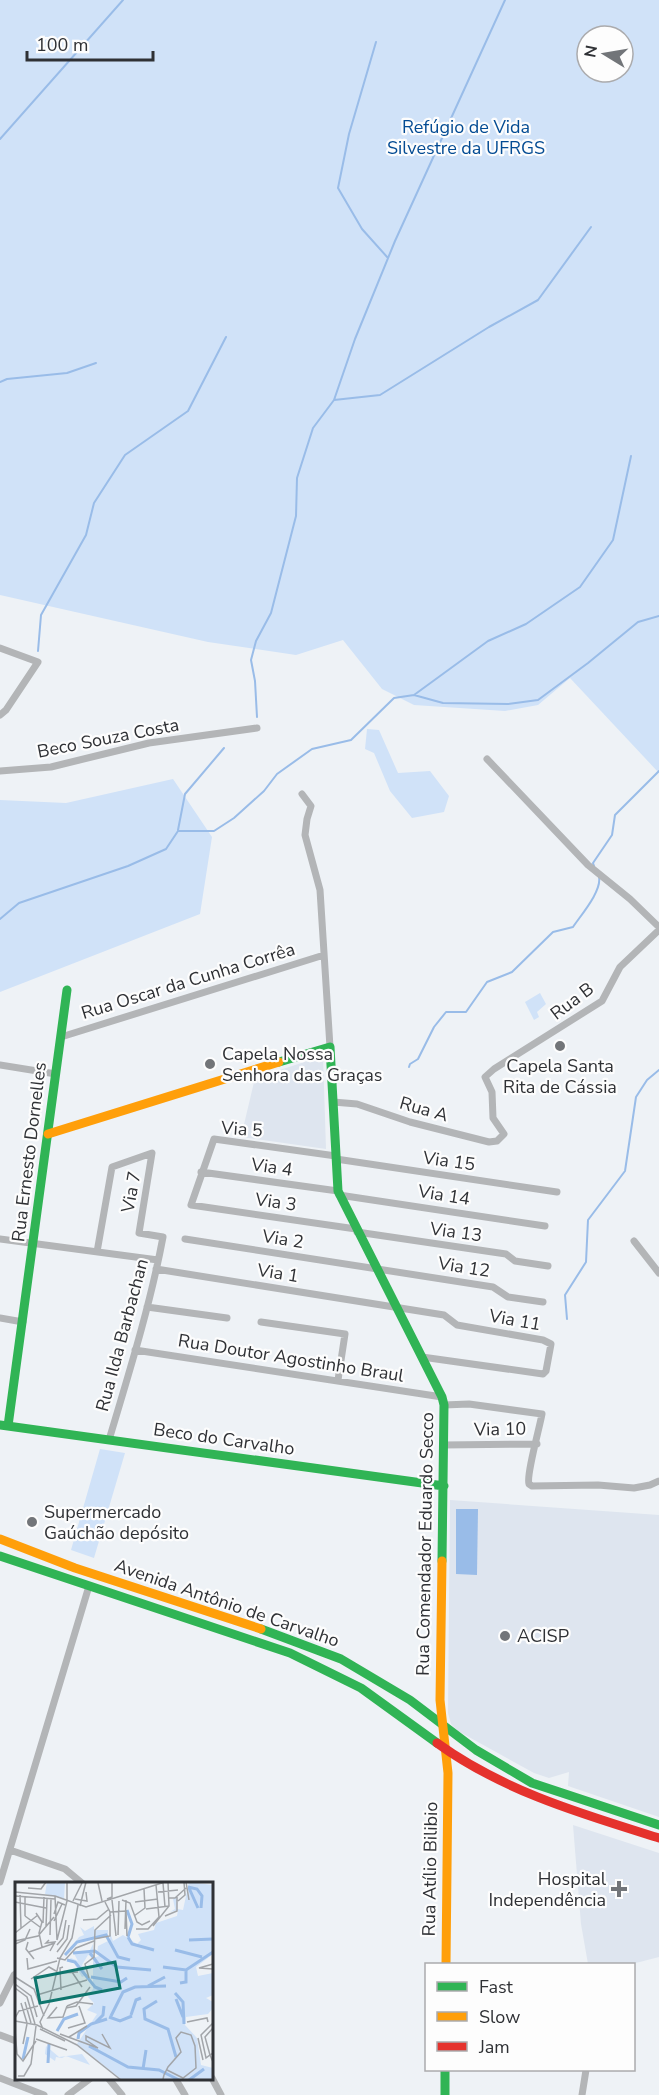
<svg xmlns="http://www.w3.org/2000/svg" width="659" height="2095" viewBox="0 0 659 2095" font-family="'Nunito Sans',sans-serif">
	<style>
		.built { fill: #dee5ef }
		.green { fill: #d0e2f8; fill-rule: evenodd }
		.water { fill: #99bce8 }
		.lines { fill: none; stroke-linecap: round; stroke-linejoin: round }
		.stream { stroke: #99bce8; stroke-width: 2 }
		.street { stroke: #b3b5b7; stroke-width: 7 }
		.fast { stroke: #30b455; stroke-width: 9 }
		.slow { stroke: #ff9f0a; stroke-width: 9 }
		.jam { stroke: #e5322d; stroke-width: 9 }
		.poi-dot { fill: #727579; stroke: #fdfdfd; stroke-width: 2 }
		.labels { text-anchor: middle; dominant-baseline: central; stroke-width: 4.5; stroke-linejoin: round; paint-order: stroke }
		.park-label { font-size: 18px; fill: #034b93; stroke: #fdfdfd }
		.street-label { font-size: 18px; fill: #2f3135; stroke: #fdfdfd }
		.poi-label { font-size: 18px; fill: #2f3135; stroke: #fdfdfd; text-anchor: start }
		.inset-river { fill: none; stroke: #99bce8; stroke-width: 3 }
		.inset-road { fill: none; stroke: #a2a5a9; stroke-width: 1.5 }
		.view { fill: #0f766e; fill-opacity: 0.15; stroke: #0f766e; stroke-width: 3 }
		.inset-edge { fill: none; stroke: #2f3135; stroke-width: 3 }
	</style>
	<rect width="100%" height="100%" fill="#eef2f6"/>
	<path class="built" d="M323,1056L326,1149L241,1137L255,1078Z
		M450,1500L659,1515V1817L568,1786L569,1772L549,1778L534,1773L458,1731L451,1724L448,1713Z
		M573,1825L659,1853V1957L632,1964H588L581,1924Z"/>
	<path class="green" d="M0,0H659V773L570,678L538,705L505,711L414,705L382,689L343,640L296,655L208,642L0,595ZM587,36H623V72H587Z
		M367,729L379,730L398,773L430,771L449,796L444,812L412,818L390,791L374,753L365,749Z
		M173,779L212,837L200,914L0,992V800L66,803Z
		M540,993L546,1004L537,1012L539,1017L534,1020L525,1002Z
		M100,1449L125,1453L94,1558L71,1550Z"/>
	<path class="water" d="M456,1509H478L477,1575L456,1574Z"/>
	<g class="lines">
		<path class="stream" d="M376,42L349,134L338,188L362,229L388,258
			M0,139L123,0
			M0,382L7,379L67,373L96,363
			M334,400L380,395L489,327L538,300L591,227
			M38,651L41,615L86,535L94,503L125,455L188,411L226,337
			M414,695L488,641L526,624L580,587L613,540L631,456
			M257,717L255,681L251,660L256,641L271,613L296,516L297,478L313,428L334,400L355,339L395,241L505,0
			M178,830L185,794L224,748
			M594,866L593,863L612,835L615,815L659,771
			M0,919L19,903L128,866L166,849L178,831H214L234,818L264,791L277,774L312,749L351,740L394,698L414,695L443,703L508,704L538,700L588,663L638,622L659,616
			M409,1067L410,1064L418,1059L434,1027L446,1012H466L487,982L512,972L553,932L573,927C581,915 602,891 599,877
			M567,1319L565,1295L586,1262L588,1220L625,1171L636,1097L647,1080L659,1070"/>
		<path class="street" d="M0,648L38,662L6,710L0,715
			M487,759L588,865L630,899L659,927
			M0,771L51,767L149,743L257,728
			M302,794L311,806L307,819L305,835L320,890L330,1047
			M61,1037L324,955
			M0,1065L56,1074
			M333,1102L357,1104L410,1122L489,1142L497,1141L504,1134L493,1118L492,1092L485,1077L494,1069L602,1001L620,967L659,930
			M336,1156L214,1139L191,1205L356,1229
			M336,1159L557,1192
			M201,1172L338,1191
			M339,1195L545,1226
			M357,1232L506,1254L515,1261L548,1266
			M0,1239L158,1260
			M185,1239L493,1287L508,1297L543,1302
			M634,1241L659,1273
			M97,1252L112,1167L152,1153L139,1233L163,1237C150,1306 129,1373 109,1440
			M156,1269L444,1315L457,1325L543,1340L551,1344L546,1371L543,1374L422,1357
			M147,1307L227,1318
			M0,1318L23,1322
			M261,1322L345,1334L338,1380
			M135,1350L442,1397
			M444,1405L469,1404L542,1414C540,1426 526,1476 529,1484L532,1486L598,1485L634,1488L650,1485L659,1481
			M443,1445L537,1444
			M10,1850L65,1869L83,1884
			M0,1882L89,1586
			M0,2003L14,1975L16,1974
			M0,2035L16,2041
			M0,2078L44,2095
			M108,2078L122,2095
			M175,2078L185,2095
			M212,2078L221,2095
			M68,2095L91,2078
			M582,2095L586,2070"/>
		<path class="fast" d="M279,1062L330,1047L338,1191L442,1397L444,1405L442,1561
			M0,1425L444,1486
			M8,1426L67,990
			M0,1556L290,1653L361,1688L437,1743
			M261,1629L341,1659L410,1700L476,1750L532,1783L659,1825
			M445,2070V2095"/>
		<path class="slow" d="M48,1134L279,1062
			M0,1539L75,1568L261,1629
			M442,1561L440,1700L448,1773L446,1964"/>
		<path class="jam" d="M437,1743C503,1791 582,1814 659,1838"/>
	</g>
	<g class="poi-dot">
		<circle cx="560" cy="1046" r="6"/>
		<circle cx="210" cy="1064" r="6"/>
		<circle cx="32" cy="1522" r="6"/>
		<circle cx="505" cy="1636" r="6"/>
		<path d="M616 1880h6v6h6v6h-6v6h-6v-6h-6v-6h6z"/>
	</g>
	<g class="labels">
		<g class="park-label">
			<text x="466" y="127">Refúgio de Vida<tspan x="466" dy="21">Silvestre da UFRGS</tspan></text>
		</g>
		<g class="street-label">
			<text transform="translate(108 738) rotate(-11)">Beco Souza Costa</text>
			<text transform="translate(188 981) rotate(-17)">Rua Oscar da Cunha Corrêa</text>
			<text transform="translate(572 1001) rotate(-37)">Rua B</text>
			<text transform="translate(424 1109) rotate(16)">Rua A</text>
			<text transform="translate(242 1129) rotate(4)">Via 5</text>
			<text transform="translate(29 1152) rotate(-83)">Rua Ernesto Dornelles</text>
			<text transform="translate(449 1161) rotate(8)">Via 15</text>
			<text transform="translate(272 1167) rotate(8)">Via 4</text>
			<text transform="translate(131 1192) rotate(-80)">Via 7</text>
			<text transform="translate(444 1195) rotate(9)">Via 14</text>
			<text transform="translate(276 1202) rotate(8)">Via 3</text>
			<text transform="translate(456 1232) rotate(8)">Via 13</text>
			<text transform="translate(283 1239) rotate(9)">Via 2</text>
			<text transform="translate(464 1267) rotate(9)">Via 12</text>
			<text transform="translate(278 1273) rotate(9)">Via 1</text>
			<text transform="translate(515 1320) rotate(10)">Via 11</text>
			<text transform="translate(122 1335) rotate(-75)">Rua Ilda Barbachan</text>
			<text transform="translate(291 1358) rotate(9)">Rua Doutor Agostinho Braul</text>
			<text transform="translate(500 1429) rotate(-1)">Via 10</text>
			<text transform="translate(224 1439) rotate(8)">Beco do Carvalho</text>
			<text transform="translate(425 1544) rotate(-89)">Rua Comendador Eduardo Secco</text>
			<text transform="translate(227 1603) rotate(19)">Avenida Antônio de Carvalho</text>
			<text transform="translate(430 1869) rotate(-89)">Rua Atílio Bilibio</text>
		</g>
		<g class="poi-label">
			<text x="222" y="1054">Capela Nossa<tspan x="222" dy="21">Senhora das Graças</tspan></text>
			<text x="560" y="1066" text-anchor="middle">Capela Santa<tspan x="560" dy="21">Rita de Cássia</tspan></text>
			<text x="44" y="1512">Supermercado<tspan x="44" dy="21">Gaúchão depósito</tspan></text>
			<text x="517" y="1636">ACISP</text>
			<text x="606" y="1879" text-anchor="end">Hospital<tspan x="606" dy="21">Independência</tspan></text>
		</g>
	</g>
	<g transform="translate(15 1882)">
		<rect width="198" height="198" fill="#eef2f6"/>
		<path d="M32,0H50L49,17L30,12ZM174,0L198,3V72L181,85L183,94L198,91V113L191,116L198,120V126L193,132L171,135L170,143L182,156L186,183L198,186V198H107L62,162L82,132L72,128L79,121L73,115L78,107V76L87,73L82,71L83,64L95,58V51L98,59L108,53L122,62L126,58L123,52L139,48L141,41L162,34L163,28L155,30L160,27L158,17L162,15V27L168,28ZM79,44V48H93V55L62,60L48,77L64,55L69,53L65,45L70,49ZM78,62V75L73,73L67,83L72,93L67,95L59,81L52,79L56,76L63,79L58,70H74ZM31,164L44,175L67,172L75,183L51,174L47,176L41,175L40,179L30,172Z" fill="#d0e2f8"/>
		<path class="inset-river" d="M173,5L182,7L187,14L186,26M174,6L183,26M112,28L117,42L113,55M113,55L117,62L139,68M174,58L198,57M160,68L187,75M58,71L80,69L102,85L136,88M75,71L87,87M50,73L62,60L91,53L103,75L115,78M52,78L60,80L80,105L87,108M148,85L171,88L198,70M76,95L106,100L112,96M165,101L171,100V88M133,104L150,95M160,111L168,120L169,142M161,117L168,135M142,119L129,127L130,137L153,147L161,175M116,133L121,118L126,116M96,134L108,110L120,105L151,104M94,135L105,139L117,134M81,140L88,133L89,124M42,149L49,137L63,132M63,157L64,151L76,142L92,137M74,164L113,185L144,188L164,198M8,177L13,155M33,181L34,162M128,187L131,168M174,198L189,187"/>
		<path class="inset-road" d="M171,0L174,18M83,1L87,19M148,1L150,25M13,6L26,7L31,0M0,10L40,14L71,25L150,0M143,10L163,8M5,13L6,46M0,14L40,17M40,14L42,58M10,15V34M153,16H160L171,6M60,17L72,19L71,10M92,17L97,15V0M97,18L101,54M107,18L115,21L122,40L127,43L135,39M52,19V0M58,19L67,1M163,19L170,13L169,0M0,20L31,26M120,20L143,17M65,24L71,0M131,27L154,24M95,30L111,29L112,54M21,31L27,40L24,51L27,65M39,32L43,20L50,23M10,34L25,45M119,34L130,26L129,7M150,34L162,29V15M68,38L82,37L94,27M39,39L47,22M28,41L29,15M138,44L154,24L153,0M31,45L32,17M110,47L111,18M121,47H133L144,35L141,3M0,51L23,33M35,53L36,17M103,53L104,19M79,57L95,54V30L90,20M34,58L31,61L40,60L35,69M42,58L52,19M0,59L23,54L39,35M13,60L11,67L19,77M0,62L10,58L15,47M42,63L48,56L51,38M14,70L40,61M42,70L52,57L54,43M12,76L13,87L42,79M42,76L50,78L61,66L79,59M198,82L184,86L198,87M57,90L67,105M45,91L63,90M0,95L19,107L29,134M74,96L70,82L79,75L80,48L96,33M16,97L34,85L41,89M0,102L16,114L22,135M0,106L12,115L20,142M46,108L45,86L48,85M22,113L72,98M10,120L16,141M6,121L12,141M52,124L62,120L78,122M42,125L33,136L48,135L52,124M51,126L61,124L75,105M0,136L4,129L23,124M0,139L22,143L62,163L106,198M172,140L192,136L193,140M198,141L186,153L191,176L195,173L198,180M53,146L70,141L64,124M198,146L190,155L195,173L198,171M25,147L50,159M28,147L25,140L34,122L45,76L57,56L63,23M0,148L2,172L8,179L21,159M45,152L83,166L71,158V154L95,166L87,152M54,155L72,144M183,156L188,178M21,157L52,168M8,162L12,142M3,194H9L16,182L21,144M148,197L149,193L153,185L166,170L161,156L166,150L176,153L180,164L181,186L168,196L152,188"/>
		<path class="view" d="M100,80L105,106L25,121L20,96Z"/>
		<rect width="198" height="198" class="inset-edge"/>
	</g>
	<rect x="425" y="1963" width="210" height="108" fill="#fdfdfd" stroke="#ababad" stroke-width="1.5"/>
	<rect x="437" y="1982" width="30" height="9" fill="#30b455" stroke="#ababad" stroke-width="1.5"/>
	<text x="479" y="1993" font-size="18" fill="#2f3135">Fast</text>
	<rect x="437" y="2012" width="30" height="9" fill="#ff9f0a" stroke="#ababad" stroke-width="1.5"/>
	<text x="479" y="2023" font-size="18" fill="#2f3135">Slow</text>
	<rect x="437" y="2042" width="30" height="9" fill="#e5322d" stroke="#ababad" stroke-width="1.5"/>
	<text x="479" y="2053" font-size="18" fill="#2f3135">Jam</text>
	<g transform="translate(605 54) rotate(281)"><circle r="28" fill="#fdfdfd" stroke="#ababad" stroke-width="1.5"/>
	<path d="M0-4.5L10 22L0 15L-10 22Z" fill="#727579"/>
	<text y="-9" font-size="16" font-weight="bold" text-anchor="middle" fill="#2f3135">N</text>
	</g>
	<path d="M27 51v9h126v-9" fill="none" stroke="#2f3135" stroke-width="3"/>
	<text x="36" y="51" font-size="18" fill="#2f3135" stroke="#fdfdfd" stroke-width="4.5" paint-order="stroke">100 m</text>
</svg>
